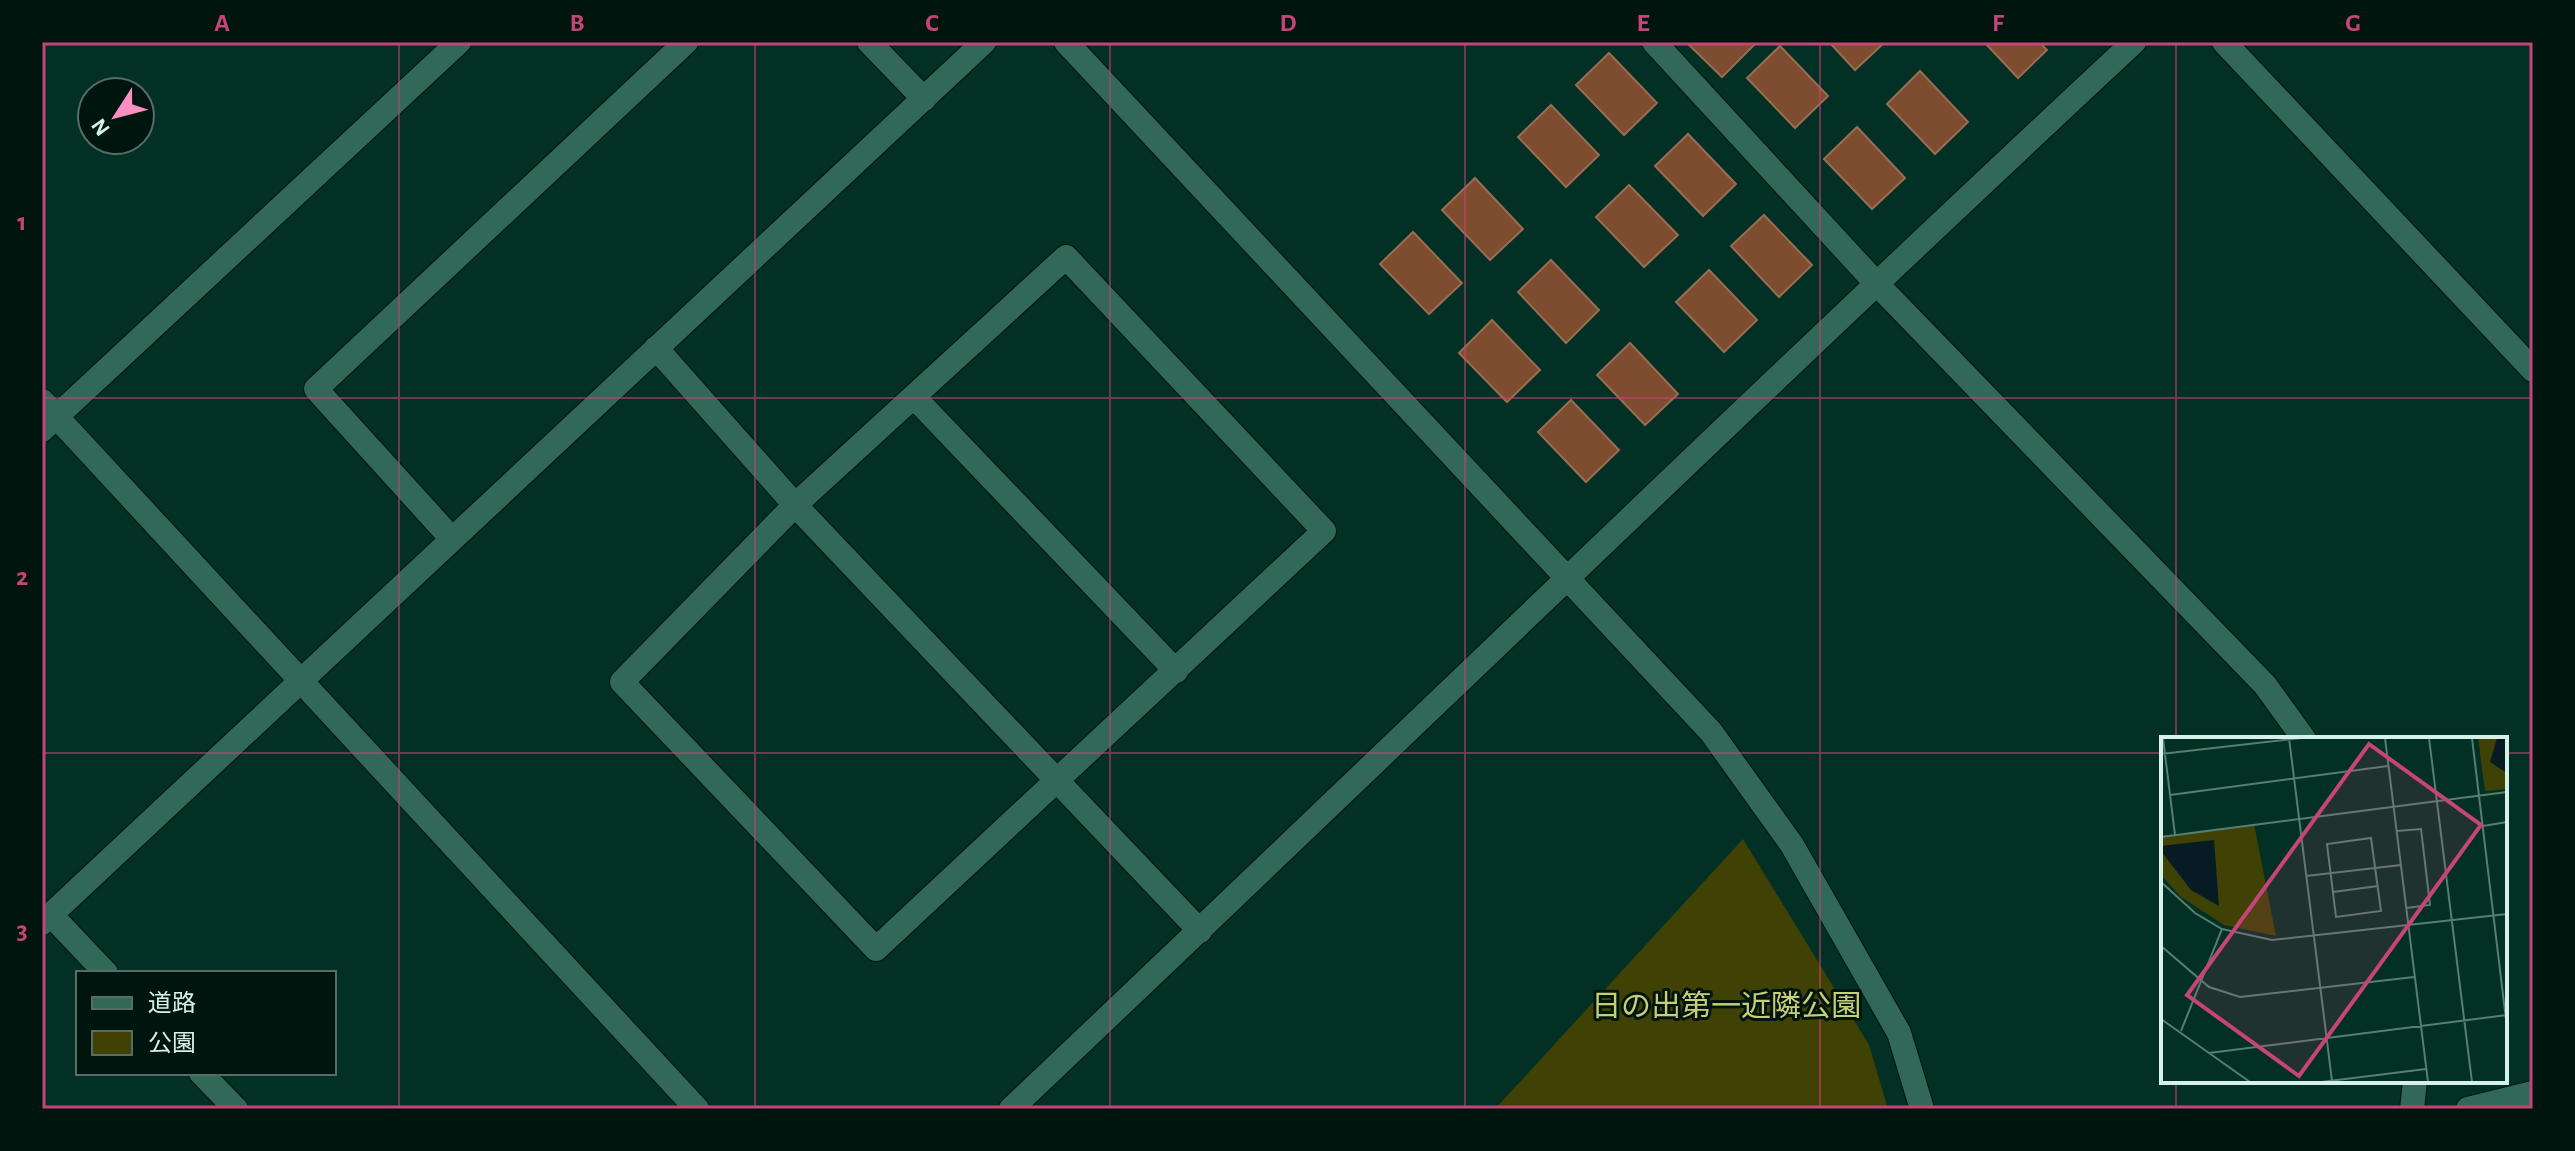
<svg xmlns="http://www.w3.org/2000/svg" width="2575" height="1151" viewBox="0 0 2575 1151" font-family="'Alegreya Sans','Noto Sans JP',sans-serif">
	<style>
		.green { fill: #404105 }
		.building { fill: #7e4c2e; stroke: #986d54; stroke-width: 2 }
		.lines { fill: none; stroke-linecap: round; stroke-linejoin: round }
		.minor-casing { stroke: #00160e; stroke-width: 26 }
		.minor { stroke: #316857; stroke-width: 24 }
		.grid { fill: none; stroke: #c64477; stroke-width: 2; stroke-opacity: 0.55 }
		.labels { text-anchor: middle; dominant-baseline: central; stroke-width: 6; stroke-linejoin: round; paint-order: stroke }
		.park-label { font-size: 30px; fill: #c8cd76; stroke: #01150f }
		.inset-road { fill: none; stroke: #577e72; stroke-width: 2 }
		.view { fill: #c64477; fill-opacity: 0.15; stroke: #c64477; stroke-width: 4 }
		.inset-edge { fill: none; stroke: #d6f2e8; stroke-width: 4 }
		.neatline { fill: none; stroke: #c64477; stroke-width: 3 }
		.grid-label { font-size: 26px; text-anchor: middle; font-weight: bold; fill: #c64477 }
	</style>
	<rect width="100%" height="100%" fill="#023024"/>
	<path class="green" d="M1743,839L1869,1045L1888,1109H1495Z"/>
	<path class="building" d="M1686,42H1753L1755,44L1722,77Z
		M1829,42H1885L1855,70Z
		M1984,42H2039L2047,50L2018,78Z
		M1780,46L1828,96L1795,128L1747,78Z
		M1609,53L1657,103L1624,135L1576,85Z
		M1920,71L1968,122L1935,154L1887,104Z
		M1551,105L1599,155L1566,187L1518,137Z
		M1857,127L1905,178L1872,209L1824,159Z
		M1688,134L1736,184L1703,216L1655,166Z
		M1475,178L1523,229L1490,260L1442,210Z
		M1629,185L1678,235L1644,267L1596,217Z
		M1764,215L1812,265L1779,297L1731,246Z
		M1413,232L1462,283L1429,314L1380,264Z
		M1551,260L1599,310L1566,343L1518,292Z
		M1709,270L1757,320L1724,352L1676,302Z
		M1492,320L1540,370L1507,402L1459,353Z
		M1630,343L1678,394L1645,425L1597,375Z
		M1571,400L1619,450L1586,482L1538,432Z"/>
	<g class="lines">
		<defs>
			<path id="minor" d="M869,42L924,99
				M1066,42L1711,732L1792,845L1899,1033L1922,1109
				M1654,42L1876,283L2265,685L2304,739
				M2224,42L2533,370
				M1066,257L1324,531L876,949L622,682L795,505Z
				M656,348L795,505L1200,931
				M914,397L1176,671
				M42,401L697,1109
				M42,430L459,42
				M452,539L316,389L686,42
				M51,915L106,973
				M42,923L984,42
				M201,1073L236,1109
				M1011,1109C1386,754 1756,394 2134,42
				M2412,1109L2415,1081
				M2468,1109L2533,1093"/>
		</defs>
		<use href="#minor" class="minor-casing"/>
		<use href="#minor" class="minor"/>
	</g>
	<path class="grid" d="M399,42V1109M755,42V1109M1110,42V1109M1465,42V1109M1820,42V1109M2176,42V739M42,398H2533M42,753H2163M2505,753H2533M2176,1081V1109"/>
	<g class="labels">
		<g class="park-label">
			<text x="1726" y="1007">日の出第一近隣公園</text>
		</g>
	</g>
	<g transform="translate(2161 737)">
		<rect width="346" height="346" fill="#023024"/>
		<path d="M317,1H346V52L324,54ZM93,87L115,199L63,188L20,160L0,138V99Z" fill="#404105"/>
		<path d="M336,1H346V36L329,25ZM53,103L58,169L30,153L0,114V109Z" fill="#071b24"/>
		<path class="inset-road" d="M2,1L14,98M128,1L171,344M224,1L267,345M268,1L311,345M311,1L346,291M0,17L141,1M9,58L227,29M322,89L346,85M236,94L260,92L269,168L245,171M0,100L346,55M210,101L220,174L175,180L166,107ZM145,139L240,128M0,145L34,176L61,192L111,203L346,177M172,155L217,149M0,209L48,250L79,260L253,240M0,282L89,345M20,294L61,192M48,316L346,278M160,345L265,332"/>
		<path class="view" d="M208,7L320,88L138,339L26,258Z"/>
		<rect width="346" height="346" class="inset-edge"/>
	</g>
	<rect width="2575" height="1151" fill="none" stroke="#01150f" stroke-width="88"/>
	<rect x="76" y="971" width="260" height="104" fill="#01150f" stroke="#566d66" stroke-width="2"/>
	<rect x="92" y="997" width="40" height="12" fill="#316857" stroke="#566d66" stroke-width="2"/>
	<text x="148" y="1011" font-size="24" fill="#d6f2e8">道路</text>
	<rect x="92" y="1031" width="40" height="24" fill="#404105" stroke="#566d66" stroke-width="2"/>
	<text x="148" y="1051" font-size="24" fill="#d6f2e8">公園</text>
	<g transform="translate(116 116) rotate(234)"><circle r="38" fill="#01150f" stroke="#566d66" stroke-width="2"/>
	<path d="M0-6L14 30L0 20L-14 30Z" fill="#fc8fc2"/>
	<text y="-12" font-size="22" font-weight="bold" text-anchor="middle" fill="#d6f2e8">N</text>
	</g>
	<rect x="44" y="44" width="2487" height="1063" class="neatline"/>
	<g class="grid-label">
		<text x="222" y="31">A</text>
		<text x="577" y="31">B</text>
		<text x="932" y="31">C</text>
		<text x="1288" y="31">D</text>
		<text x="1643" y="31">E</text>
		<text x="1998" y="31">F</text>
		<text x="2353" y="31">G</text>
		<text x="22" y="230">1</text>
		<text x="22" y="585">2</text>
		<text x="22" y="939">3</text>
	</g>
</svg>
